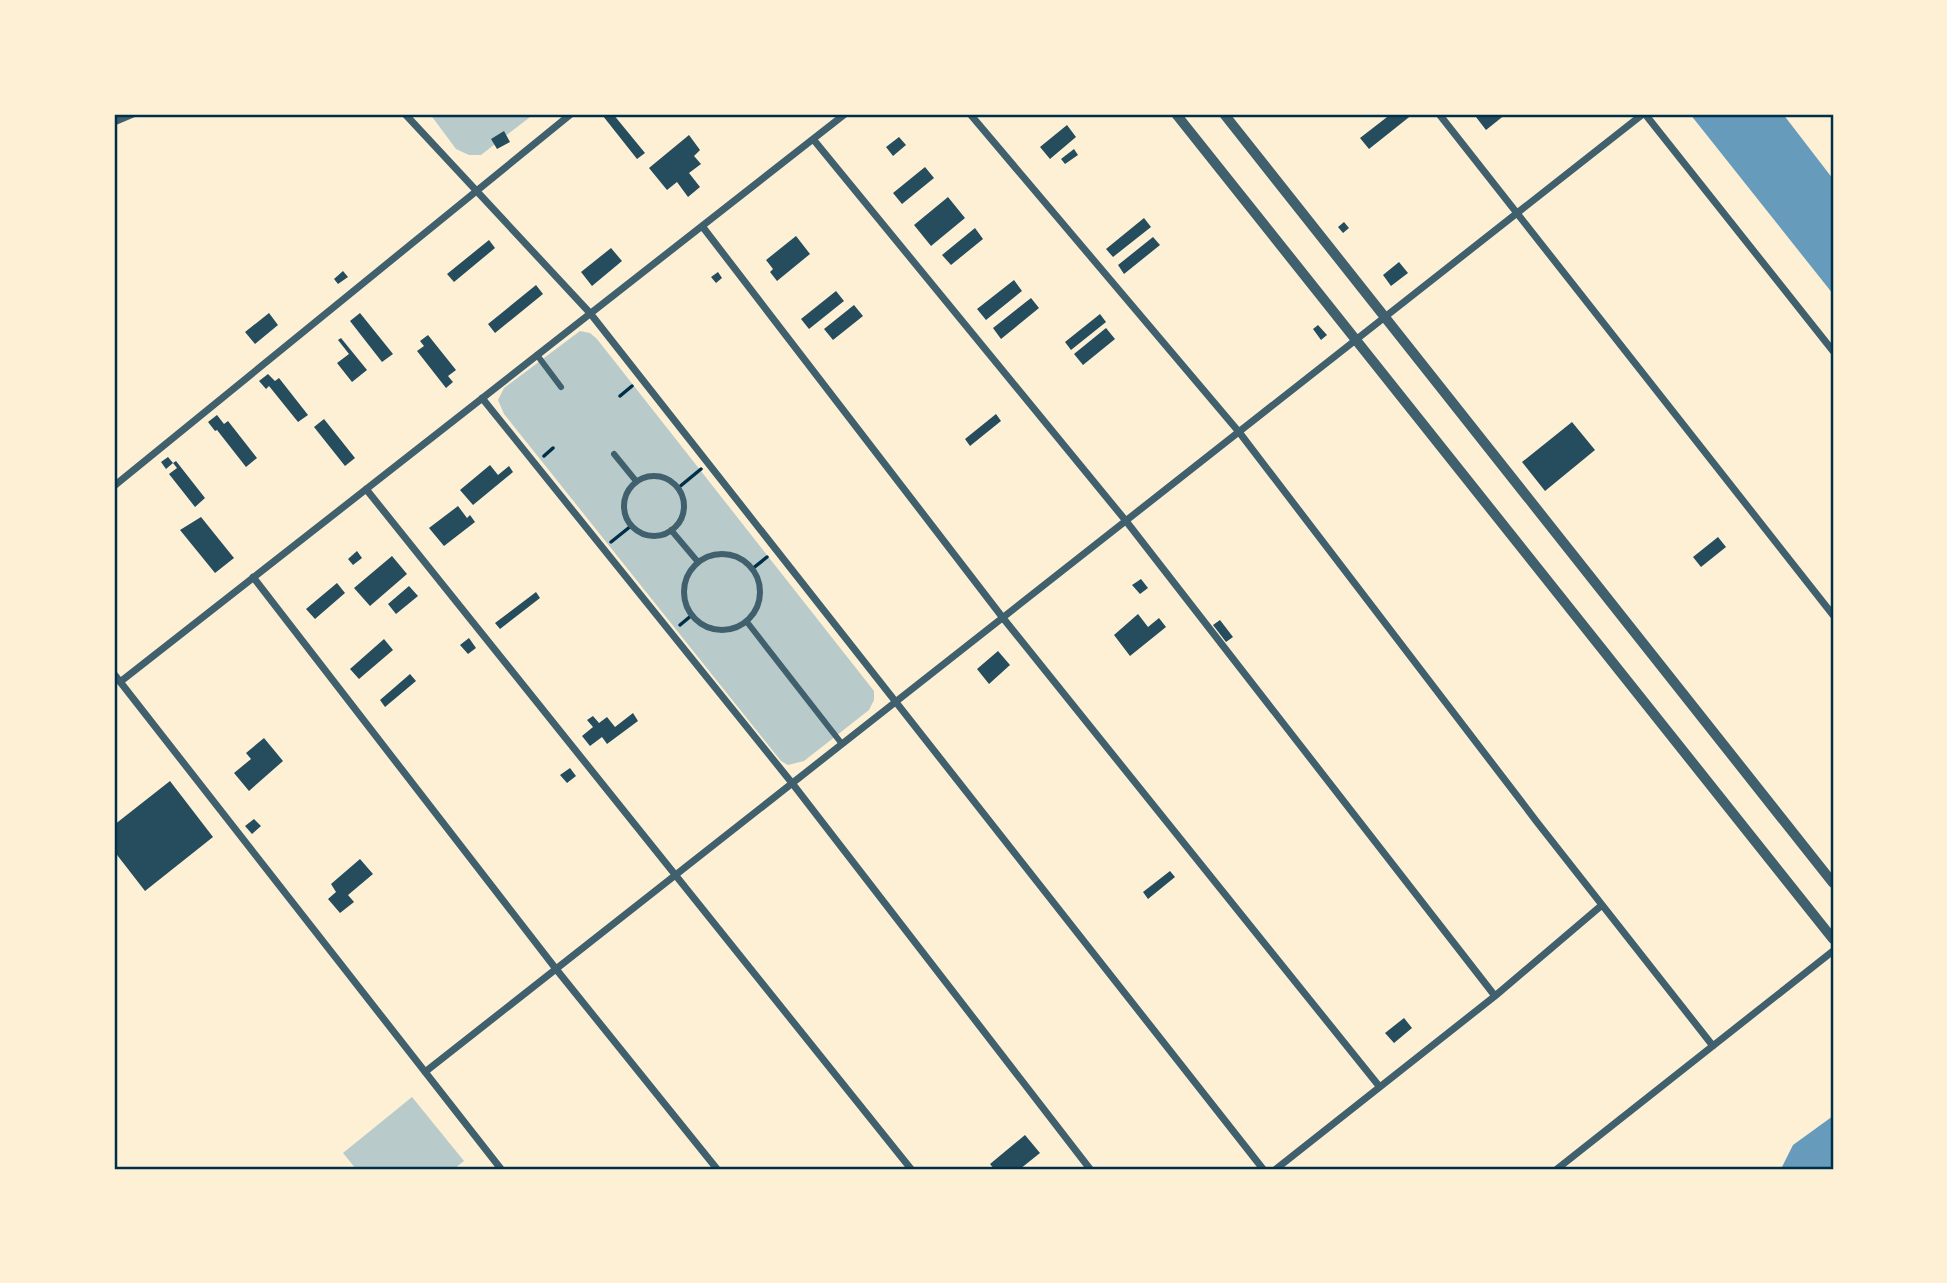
<svg xmlns="http://www.w3.org/2000/svg" width="1947" height="1283" viewBox="0 0 1947 1283" font-family="'IBM Plex Sans',sans-serif">
	<style>
		.green { fill: #b9caca }
		.water { fill: #669bbc }
		.building { fill: #264d5e }
		.lines { fill: none; stroke-linecap: round; stroke-linejoin: round }
		.path { stroke: #003049; stroke-width: 3.5 }
		.pedestrian { stroke: #3f606c; stroke-width: 6 }
		.minor { stroke: #3f606c; stroke-width: 7 }
		.tertiary { stroke: #3f606c; stroke-width: 10 }
		.neatline { fill: none; stroke: #003049; stroke-width: 2.5 }
	</style>
	<rect width="100%" height="100%" fill="#fdf0d5"/>
	<path class="green" d="M430,114H534L481,155H469L456,149Z
		M580,331L590,333L597,339L874,691V700L869,710L804,761L788,765L781,761L504,414L498,400L504,388Z
		M412,1097L464,1161L454,1169H356L343,1153Z"/>
	<path class="water" d="M1690,114H1783L1833,179V294Z
		M1833,1116V1169H1781L1793,1145Z"/>
	<path class="building" d="M606,114H613L645,153L637,159L603,116Z
		M1391,114H1413L1369,149L1360,138Z
		M1480,114H1506L1486,130L1476,117Z
		M1067,125L1076,137L1050,159L1040,147Z
		M504,131L510,142L497,149L491,139Z
		M689,135L700,150L694,156L701,164L689,173L700,187L688,197L677,182L667,190L649,168Z
		M899,137L906,145L893,156L886,147Z
		M1074,149L1078,155L1065,164L1061,159Z
		M925,167L934,178L902,204L893,193Z
		M948,197L965,218L931,246L914,225Z
		M1144,218L1151,227L1113,257L1106,249Z
		M1344,222L1349,228L1343,233L1338,227Z
		M975,228L983,239L951,265L942,255Z
		M796,236L810,254L777,281L770,272L773,269L766,260Z
		M1153,237L1160,245L1124,274L1118,265Z
		M489,240L495,248L454,282L447,274Z
		M611,248L622,261L592,286L581,272Z
		M1399,262L1408,273L1391,286L1383,275Z
		M343,271L348,277L338,284L334,279Z
		M718,272L722,278L716,283L711,277Z
		M1014,280L1022,291L986,320L977,309Z
		M536,285L543,294L495,333L488,324Z
		M836,291L844,301L809,329L801,319Z
		M1031,298L1039,308L1001,339L993,328Z
		M854,305L863,316L833,340L824,329Z
		M269,313L278,325L255,344L245,332Z
		M360,313L393,354L382,362L350,321Z
		M1100,314L1106,322L1071,350L1065,342Z
		M1318,325L1327,335L1321,340L1313,329Z
		M1106,328L1115,339L1083,365L1074,354Z
		M428,335L456,370L448,376L453,382L446,388L417,351L424,346L420,341Z
		M341,338L367,370L352,382L337,363L349,354L338,340Z
		M268,374L275,381L279,378L308,415L298,422L269,386L266,389L259,381Z
		M996,414L1001,421L970,446L965,439Z
		M217,415L224,424L228,421L257,458L246,467L217,430L215,431L208,422Z
		M324,419L355,458L345,466L314,427Z
		M1572,422L1595,450L1545,491L1522,462Z
		M168,457L173,463L166,469L161,462Z
		M176,461L205,498L195,507L169,474L177,468L173,463Z
		M490,465L498,475L509,466L513,472L473,505L460,490Z
		M458,506L467,518L470,515L475,522L444,546L429,528Z
		M201,517L234,558L215,573L180,530Z
		M1718,537L1726,547L1701,567L1693,557Z
		M357,551L362,558L353,565L348,559Z
		M392,556L407,574L370,606L354,588Z
		M1141,579L1148,588L1140,594L1132,585Z
		M337,583L345,593L315,619L306,609Z
		M409,586L418,596L396,614L388,604Z
		M536,592L540,598L500,629L495,623Z
		M1138,614L1148,627L1159,618L1166,627L1130,656L1114,635Z
		M1220,620L1233,637L1226,642L1213,625Z
		M469,638L476,648L468,654L460,645Z
		M384,639L393,650L359,679L350,669Z
		M998,651L1010,665L989,684L977,669Z
		M410,674L416,681L385,707L380,700Z
		M633,713L638,721L607,744L602,737L590,746L582,736L593,727L587,720L593,716L599,723L607,717L615,727Z
		M264,738L283,761L249,791L234,773L251,759L246,753Z
		M570,768L576,776L567,783L560,775Z
		M170,781L213,837L145,891L114,851V825Z
		M254,819L261,826L252,834L245,826Z
		M360,859L373,874L348,895L354,902L340,913L328,899L336,892L331,884Z
		M1170,871L1175,877L1148,899L1143,892Z
		M1404,1018L1412,1028L1394,1043L1385,1033Z
		M1025,1135L1040,1153L1020,1169H994L990,1164Z"/>
	<g class="lines">
		<path class="path" d="M620,396L632,386
			M544,456L553,448
			M678,488L701,469
			M611,542L631,526
			M752,569L767,557
			M680,625L692,615"/>
		<path class="pedestrian" d="M537,355L561,387
			M614,454L636,481
			M624 506a30 30 0 1 1 60 0a30 30 0 1 1-60 0Z
			M671,530L698,562
			M684 592a38 38 0 1 1 76 0a38 38 0 1 1-76 0Z
			M747,622L842,744"/>
		<path class="minor" d="M405,114L590,313L1263,1169
			M970,114L1239,432L1537,822L1713,1046
			M1439,114L1833,615
			M1645,114L1833,351
			M114,122L133,114
			M813,139L1126,521L1495,996
			M702,226L1003,618L1379,1086
			M482,398L792,783L1090,1169
			M114,486L571,114
			M366,489L911,1169
			M253,577L556,969L717,1169
			M114,674L501,1169
			M120,682L845,114
			M425,1072L1643,114
			M1276,1169L1495,996L1602,905
			M1557,1169L1833,951"/>
		<path class="tertiary" d="M1176,114L1833,939
			M1224,114L1833,883"/>
	</g>
	<rect width="1947" height="1283" fill="none" stroke="#fdf0d5" stroke-width="231"/>
	<rect x="116" y="116" width="1716" height="1052" class="neatline"/>
</svg>
